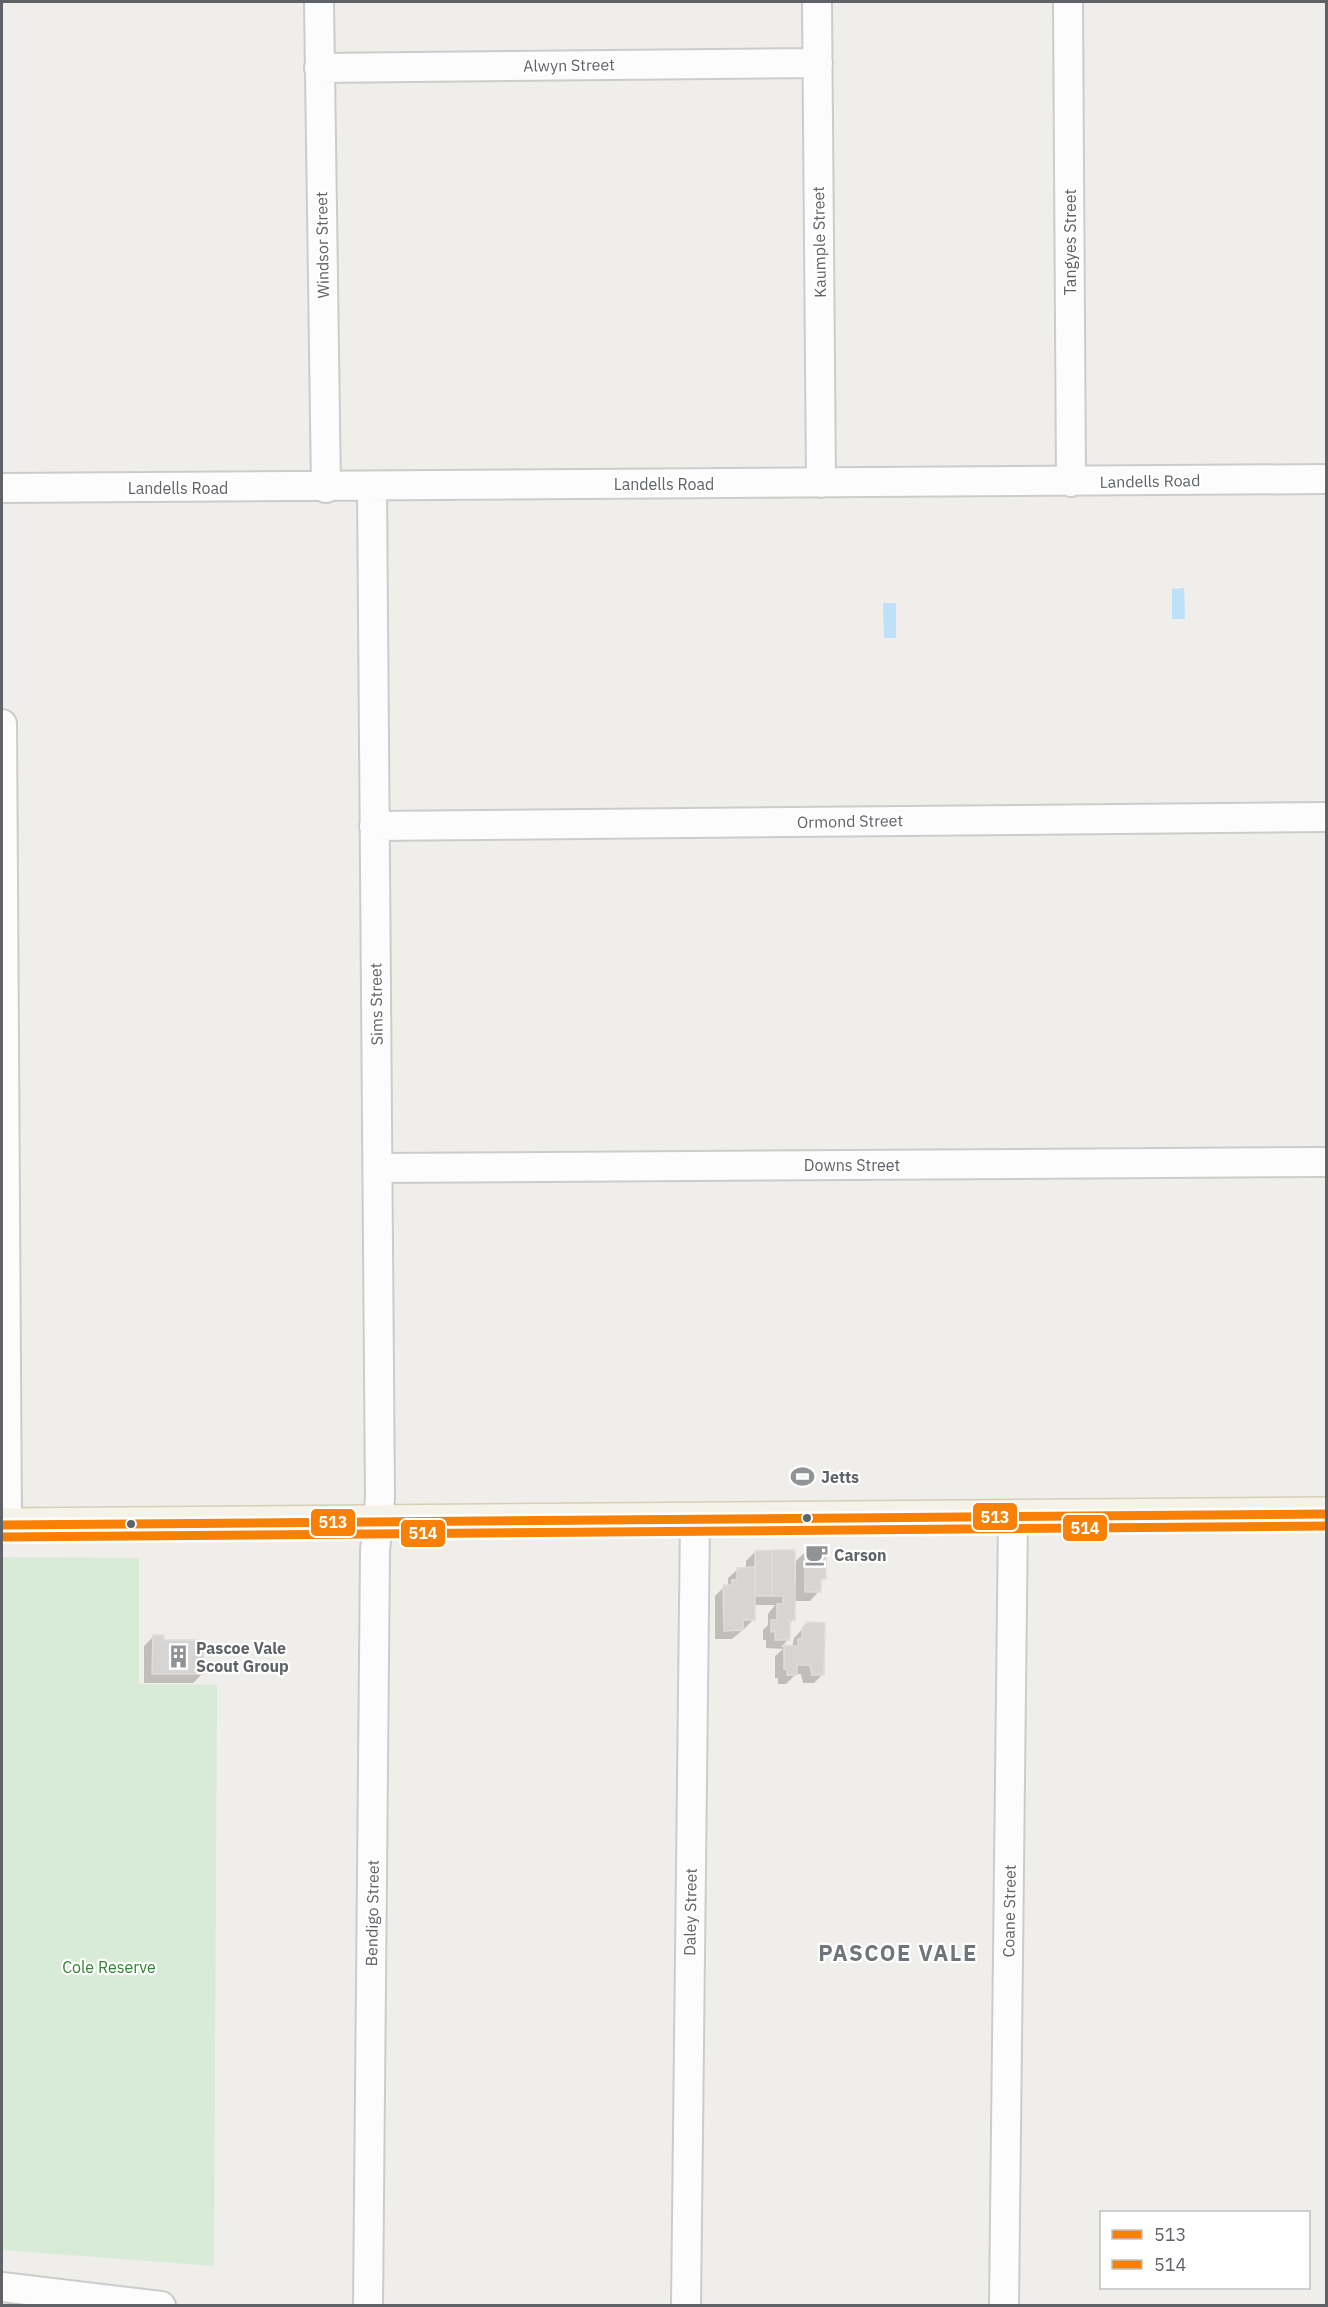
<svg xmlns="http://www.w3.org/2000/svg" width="1328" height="2307" viewBox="0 0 1328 2307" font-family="'IBM Plex Sans',sans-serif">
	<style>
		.green { fill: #d8ebd6 }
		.water { fill: #bfe0f9 }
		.shadow { fill: #0003 }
		.building { fill: #d6d5d3; stroke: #deddd9; stroke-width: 1.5 }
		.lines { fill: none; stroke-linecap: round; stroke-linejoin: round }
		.minor-casing { stroke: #cbcccc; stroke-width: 32 }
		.major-casing { stroke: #d7ceb8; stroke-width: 36 }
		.minor { stroke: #fdfcfc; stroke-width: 28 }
		.major { stroke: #f4f2e9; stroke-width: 33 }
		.bus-1-casing { stroke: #fff; stroke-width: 14 }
		.bus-2-casing { stroke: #fff; stroke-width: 14 }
		.bus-1 { stroke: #f78005; stroke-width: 9 }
		.bus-2 { stroke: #f78005; stroke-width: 9 }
		.bus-dot { fill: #5f6368; stroke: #fff; stroke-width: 2 }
		.labels { text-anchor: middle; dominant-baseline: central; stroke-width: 4.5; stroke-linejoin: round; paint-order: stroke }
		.street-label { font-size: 16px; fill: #5f6368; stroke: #fff }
		.poi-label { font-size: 16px; font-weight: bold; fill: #5f6368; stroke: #fff; text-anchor: start }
		.park-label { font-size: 16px; fill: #348238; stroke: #fff }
		.district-label { font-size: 22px; font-weight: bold; letter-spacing: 1.5px; fill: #70757a; stroke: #fff }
		.line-badge { stroke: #fff; stroke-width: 2 }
		.badge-label { font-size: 16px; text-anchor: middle; font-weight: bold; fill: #fff }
	</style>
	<rect width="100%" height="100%" fill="#efeeea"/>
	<path class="green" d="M2,1557L139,1558V1684L217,1685L214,2266L2,2250Z"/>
	<path class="water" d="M1184,588L1185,619H1172V589Z
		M883,603H896V638H884Z"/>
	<path class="shadow" d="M806,1551L824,1578L819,1583V1591L810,1601H793L794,1619L789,1624V1639L781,1647H792L794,1638L807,1624L823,1674L814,1683H803L801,1674H796L786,1684H778V1678H775V1656L783,1649L766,1648V1640H763V1630L768,1625V1614L775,1605H753V1620L744,1629L732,1639H715V1596L724,1587H728V1578L738,1569H746V1561L755,1552L796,1582V1561Z
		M153,1637L202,1674L193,1683H144V1646Z"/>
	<path class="building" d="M772,1550V1596H755V1551Z
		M772,1550H795V1620H790V1640H775V1631L771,1632V1620H777V1604H783V1596H772Z
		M805,1550H826V1579H821V1592H805Z
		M755,1567V1620H743V1630L724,1631L723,1585H732V1580H737V1568Z
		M807,1622L825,1623L824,1675H812L810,1665H797V1675H787V1669H784V1645L798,1646V1639H802V1628Z
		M153,1635H164V1640H203L204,1674H152Z"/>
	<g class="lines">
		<defs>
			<path id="minor" d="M319,2L326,488
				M817,2L821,483
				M1068,2L1071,482
				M319,68L818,63
				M2,488L1326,479
				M2,724L7,1525
				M374,826L1326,817
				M378,1168L1326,1162
				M2,2287L161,2306
				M368,2306L375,1551L380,1498L372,487
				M686,2306L695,1518
				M1004,2306L1013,1516"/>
			<path id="major" d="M2,1525L1326,1514"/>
		</defs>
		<use href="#minor" class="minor-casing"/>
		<use href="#major" class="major-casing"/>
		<use href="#minor" class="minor"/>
		<use href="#major" class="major"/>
		<defs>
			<path id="bus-1" d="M2,1525L1326,1514"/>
			<path id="bus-2" d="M2,1537L1326,1526"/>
		</defs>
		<use href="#bus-1" class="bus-1-casing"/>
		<use href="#bus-2" class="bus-2-casing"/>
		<use href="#bus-1" class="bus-1"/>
		<use href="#bus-2" class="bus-2"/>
	</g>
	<defs>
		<symbol id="stadium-bare" viewBox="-9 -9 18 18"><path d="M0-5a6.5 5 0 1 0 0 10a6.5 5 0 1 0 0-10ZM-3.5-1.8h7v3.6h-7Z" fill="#919496" stroke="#fff" stroke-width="2.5" paint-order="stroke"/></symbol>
		<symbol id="cafe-bare" viewBox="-9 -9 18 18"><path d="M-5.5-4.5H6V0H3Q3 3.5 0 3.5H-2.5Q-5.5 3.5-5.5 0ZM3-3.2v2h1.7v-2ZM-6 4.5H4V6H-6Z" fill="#919496" stroke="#fff" stroke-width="2.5" paint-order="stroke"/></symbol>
		<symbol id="building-bare" viewBox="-9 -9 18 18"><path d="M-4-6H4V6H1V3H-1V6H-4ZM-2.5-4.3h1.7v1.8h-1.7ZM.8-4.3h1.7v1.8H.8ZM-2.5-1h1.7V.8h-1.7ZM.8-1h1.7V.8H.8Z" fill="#919496" stroke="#fff" stroke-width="2.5" paint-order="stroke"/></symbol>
	</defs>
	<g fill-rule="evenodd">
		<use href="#stadium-bare" x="786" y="1460" width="33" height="33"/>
		<use href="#cafe-bare" x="800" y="1538" width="33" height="33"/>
		<use href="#building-bare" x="162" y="1640" width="33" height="33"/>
	</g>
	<g class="bus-dot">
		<circle cx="807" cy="1518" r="5"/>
		<circle cx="131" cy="1524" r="5"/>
	</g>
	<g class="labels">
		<g class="street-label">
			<text transform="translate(569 65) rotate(-1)">Alwyn Street</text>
			<text transform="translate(819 242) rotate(-91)">Kaumple Street</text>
			<text transform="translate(1070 242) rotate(-90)">Tangyes Street</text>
			<text transform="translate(322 245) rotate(-91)">Windsor Street</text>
			<text transform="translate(1150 481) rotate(-1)">Landells Road</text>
			<text x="664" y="484">Landells Road</text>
			<text x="178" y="488">Landells Road</text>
			<text transform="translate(850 821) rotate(-1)">Ormond Street</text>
			<text transform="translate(376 1004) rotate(-91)">Sims Street</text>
			<text x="852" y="1165">Downs Street</text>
			<text transform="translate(1009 1911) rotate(-89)">Coane Street</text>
			<text transform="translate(690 1912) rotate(-89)">Daley Street</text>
			<text transform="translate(372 1913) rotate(-89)">Bendigo Street</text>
		</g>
		<g class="poi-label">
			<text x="821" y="1477">Jetts</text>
			<text x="834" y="1555">Carson</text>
			<text x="196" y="1648">Pascoe Vale<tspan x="196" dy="18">Scout Group</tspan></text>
		</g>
		<g class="park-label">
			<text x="109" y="1967">Cole Reserve</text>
		</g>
		<g class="district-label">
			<text x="898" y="1952">PASCOE VALE</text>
		</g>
	</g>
	<g class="line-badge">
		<rect x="972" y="1502" width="46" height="29" rx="6" fill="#f78005"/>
		<rect x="310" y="1508" width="46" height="29" rx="6" fill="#f78005"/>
		<rect x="1062" y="1514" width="46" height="28" rx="6" fill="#f78005"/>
		<rect x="400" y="1519" width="46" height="29" rx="6" fill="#f78005"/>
	</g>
	<g class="badge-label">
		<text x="995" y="1523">513</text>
		<text x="333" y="1528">513</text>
		<text x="1085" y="1534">514</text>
		<text x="423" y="1539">514</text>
	</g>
	<rect width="1328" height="2307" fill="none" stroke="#5f6368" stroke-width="6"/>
	<rect x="1100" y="2211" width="210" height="78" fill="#ffffff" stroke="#bfc1c3" stroke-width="1.5"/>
	<rect x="1112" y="2230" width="30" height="9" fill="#f78005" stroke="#bfc1c3" stroke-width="1.5"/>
	<text x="1154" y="2241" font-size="18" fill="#5f6368">513</text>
	<rect x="1112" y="2260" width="30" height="9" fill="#f78005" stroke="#bfc1c3" stroke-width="1.5"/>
	<text x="1154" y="2271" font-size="18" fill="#5f6368">514</text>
</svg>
